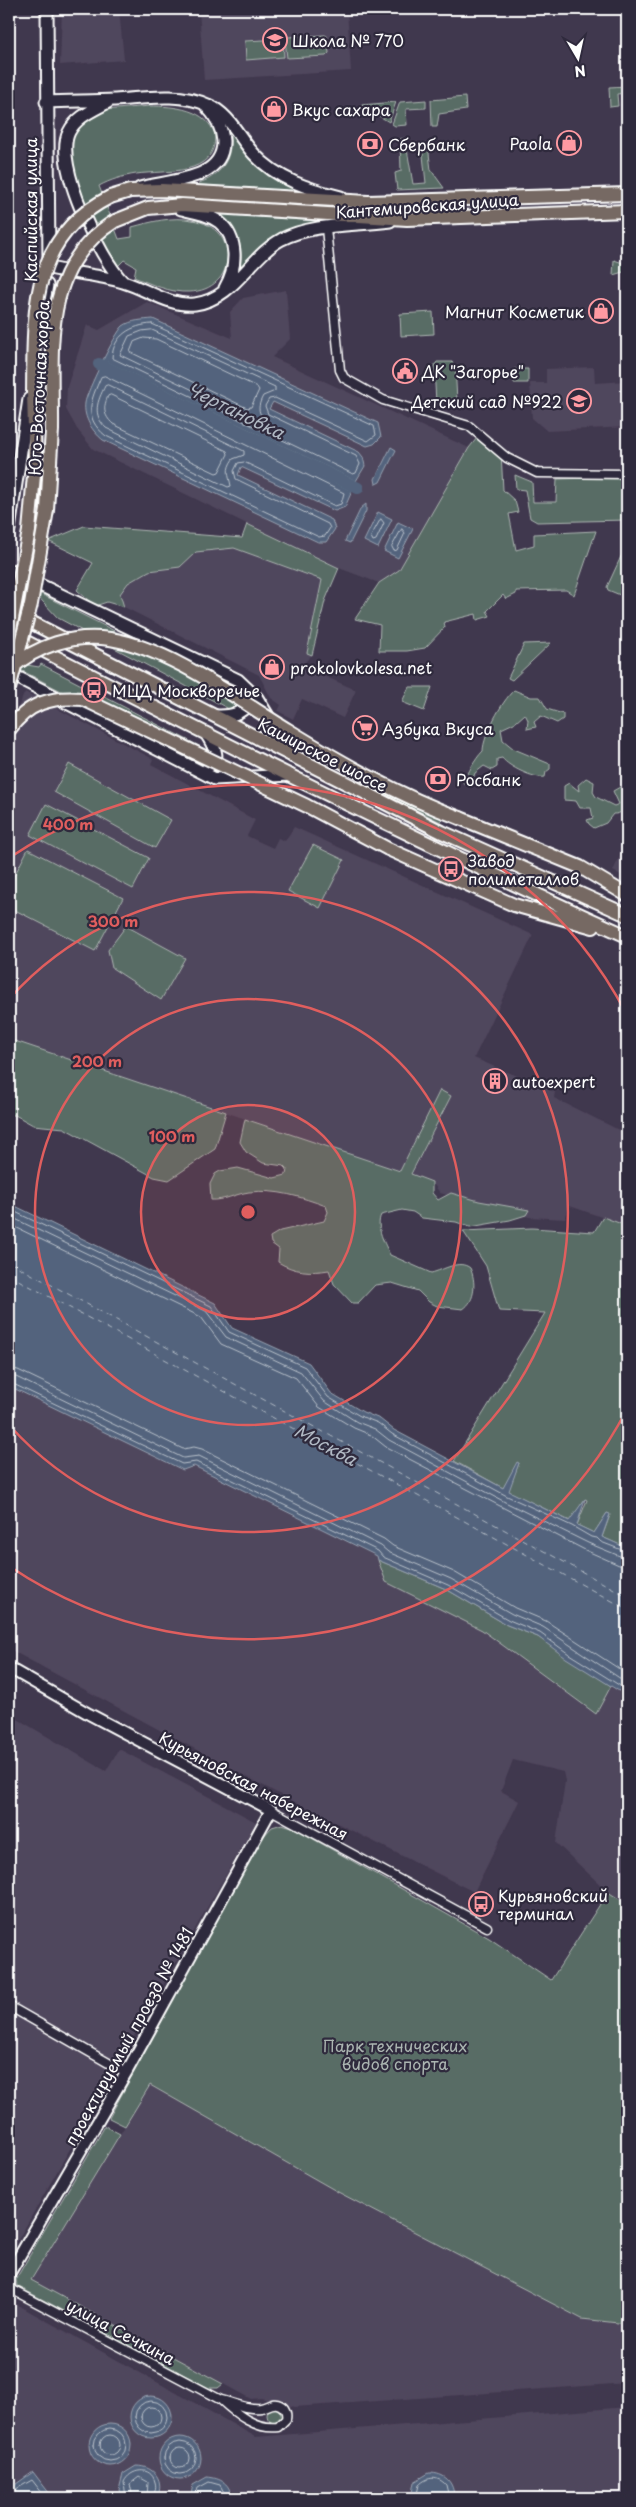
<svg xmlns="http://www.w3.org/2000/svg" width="636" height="2507" viewBox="0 0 636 2507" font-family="'Playpen Sans',sans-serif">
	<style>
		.built { fill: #50465d }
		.green { fill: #596c65; stroke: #acb6b2 }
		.water { fill: #52647d; stroke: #97a2b1 }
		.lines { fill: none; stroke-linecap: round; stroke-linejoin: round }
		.shore { stroke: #bac1cb; stroke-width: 1 }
		.river { stroke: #52647d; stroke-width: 12 }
		.ferry { stroke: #b1b9c4; stroke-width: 1; stroke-dasharray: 6 5; stroke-linecap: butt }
		.minor-casing { stroke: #fff; stroke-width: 11 }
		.tertiary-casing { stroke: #fff; stroke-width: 14 }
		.secondary-casing { stroke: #fff; stroke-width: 15 }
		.primary-casing { stroke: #fff; stroke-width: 16 }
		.minor { stroke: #2f2a3d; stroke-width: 8 }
		.tertiary { stroke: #2f2a3d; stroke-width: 10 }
		.secondary { stroke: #2f2a3d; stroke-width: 11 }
		.primary { stroke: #766964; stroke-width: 12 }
		.primary-bridge-casing { stroke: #fff; stroke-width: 16; stroke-linecap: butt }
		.primary-bridge { stroke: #766964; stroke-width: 12 }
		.ring { fill: none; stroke: #e05e5e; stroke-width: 2.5 }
		.labels { text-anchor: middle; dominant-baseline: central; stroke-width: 4.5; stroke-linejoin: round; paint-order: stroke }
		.poi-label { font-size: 16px; fill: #fff; stroke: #2f2a3d; text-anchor: start }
		.street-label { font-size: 16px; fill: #fff; stroke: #2f2a3d }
		.park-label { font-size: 16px; fill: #acb6b2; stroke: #2f2a3d }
		.water-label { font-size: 18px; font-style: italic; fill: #b1b9c4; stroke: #2f2a3d }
		.centre { fill: #e05e5e; stroke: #2f2a3d; stroke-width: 2.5 }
		.ring-label { font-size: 15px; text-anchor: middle; font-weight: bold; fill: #e05e5e; stroke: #2f2a3d; stroke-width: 4.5; stroke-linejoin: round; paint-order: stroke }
	</style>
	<rect width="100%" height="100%" fill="#40384e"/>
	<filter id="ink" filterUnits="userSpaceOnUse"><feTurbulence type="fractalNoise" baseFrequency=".02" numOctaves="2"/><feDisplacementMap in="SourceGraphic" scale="10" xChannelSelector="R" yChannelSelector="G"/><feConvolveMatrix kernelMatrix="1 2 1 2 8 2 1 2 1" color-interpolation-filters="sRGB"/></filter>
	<g filter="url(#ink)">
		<path class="built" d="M9,9H15L9,231Z
			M62,9H119L124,60L60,65Z
			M199,9H347L351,71L204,80Z
			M286,290L290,339L272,357L469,448L399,570L379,583L339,568L247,524L93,449L77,429L66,409L67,387L87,325L99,330L147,302L232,338L230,312L243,298Z
			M594,367L595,383L627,381V427L547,431L532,418L530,383H546V369Z
			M234,548L323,580L307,653L312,655L304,663L324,676L356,690L343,718L302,699L293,719L278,711L281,705L271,698L259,675L124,607L120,594L128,583L149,571L180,567L196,552Z
			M25,692L153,759L151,764L255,820L247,836L273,848L278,838L285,841L294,827L533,935L474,1058L555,1092L554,1098L627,1134V1226L570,1206L565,1219L529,1217L440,1193L432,1182L412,1174L451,1096L439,1091L400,1171L9,1039V728Z
			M627,841V878L613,871Z
			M9,1386L183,1470L194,1466L377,1556L386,1582L482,1630L596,1714L611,1686L627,1696V1904L608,1892L556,1843L565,1781L563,1772L513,1760L501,1791L519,1801L474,1892L277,1793L9,1649Z
			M9,1714L106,1771L119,1749L256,1822L9,2256Z
			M150,2085L338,2192L582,2319L627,2324V2383L295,2407L261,2398L251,2399L31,2280Z
			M16,2304L256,2437L627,2407V2498H9V2316Z"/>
		<path class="green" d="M325,35L327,36L329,53L326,56L287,58L285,40L288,37Z
			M283,39L284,57L246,60L245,41Z
			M627,86V93L617,94L618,106L610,107L609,87Z
			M465,97L466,110L439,114L437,127H432L431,100Z
			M426,100V108L406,109L407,125L395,126L392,124L400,102Z
			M396,102L389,122L361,105Z
			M150,106C174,106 207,109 215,135C216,177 166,170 136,174C123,176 110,180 99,186L119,239L132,237V227C151,222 172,216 192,220C242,228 237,291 189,292C170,293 151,284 134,277L136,267L124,260L117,267L109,261L76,184L68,147L78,124L105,110Z
			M230,132L286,184L297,191L197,185C199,182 206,181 210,178C228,167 232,151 230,132Z
			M405,138L413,184L426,183L422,146L428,145L431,170L444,188L397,190L395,173L401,171L400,139Z
			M222,214L331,222L313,225L239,271C244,255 241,239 231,225C228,221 223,217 222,214Z
			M614,260L626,264L627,274L623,272L613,275Z
			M433,312L434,334L401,336L400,314Z
			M437,362H452L455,365L457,401L454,405L439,406L436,403L434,366Z
			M514,369H528V383H514Z
			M477,438L495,454L501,452L503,490L515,501L518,512L509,514L516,550L534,545V534L596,531L574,595L566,590L516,591V594L506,599L503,595L487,611L490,616L477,620L476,614L444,622L445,627L425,648L407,651H379L380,625L355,619L379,583L399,570L469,448Z
			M515,475L532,482L533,502H556L557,479L627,477V520L537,522L530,518L525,490L516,489Z
			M247,524L339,568L325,601L312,655L307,653L322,580L234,548L196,552L180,567L149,571L128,583L120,594L124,607L107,602L95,606L77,590L93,563L48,541L84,526L242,538Z
			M624,550L627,551L625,597L608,590L607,587Z
			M31,589L236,692L239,705L232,710L229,709L58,618Z
			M551,643L512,680L508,678L524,644Z
			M9,662L39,667L41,664L207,750L210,756L200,762L195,760L9,664Z
			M409,687H432L424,711L402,702Z
			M514,690L531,697H540L547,709L563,714V719L557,723L541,716L534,722L536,727L527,729L528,720L525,714L516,722L501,729L503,740L514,749L550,764V769L546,772L545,777C534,779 509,767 502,758L497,759V767L492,770L484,766L475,773L471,784L463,783C469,772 474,760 483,751C483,736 502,701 514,690Z
			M69,764L171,820L155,848L54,792Z
			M586,778L594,782L593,792L596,797L614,806L619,804L613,791L627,783C627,795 629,815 613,814L606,823L594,828L589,824L587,820L593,818L591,808H580L576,801L564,800V786L569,783L579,791L578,785Z
			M365,781L442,817L441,822L367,786Z
			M46,804L149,858L133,889L30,835Z
			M313,845L344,860L320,908L288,891Z
			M28,849L123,898L95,951L9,907V886Z
			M126,926L185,958L161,1000L112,968L108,950Z
			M9,1039L226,1112L215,1149L169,1180L154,1177L64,1128L33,1125L15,1115H9Z
			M440,1090L451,1096L411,1174L432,1182V1193L438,1200L451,1193L479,1201L529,1210L526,1215L510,1220L470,1227L456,1222L422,1218L413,1212L402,1210L381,1215C375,1227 385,1244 390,1255L431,1273C444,1270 459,1259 470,1268C476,1280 476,1301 463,1309L437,1306L429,1302L418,1291L392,1283L375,1285L358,1303H352L334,1284L329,1270C311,1273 294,1272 278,1262L279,1249L271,1243L270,1237L280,1231L324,1221L328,1212L326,1206C301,1197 277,1189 249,1192C235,1194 224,1201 211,1200L210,1184L215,1174L220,1171L238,1168L274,1178L286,1175L287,1169L284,1166L263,1163L246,1152L240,1142L245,1119L400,1171Z
			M603,1217L627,1226V1548L602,1537L610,1515L607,1513L594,1533L577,1525L587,1500L585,1499L570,1521L508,1491L519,1463L503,1488L454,1461L545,1313L499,1311L486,1266L463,1231L532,1228L594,1232Z
			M378,1560L446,1589L507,1625L538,1637L611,1686L596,1714L482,1630L386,1582Z
			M282,1824L292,1827L489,1938L551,1980L608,1892L627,1904V2324L582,2319L338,2192L150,2085L125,2126L109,2118L260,1840L272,1827Z
			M105,2126L120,2134L31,2280L223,2384L218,2388H209L17,2286L16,2279Z
			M267 2415a8 8 0 1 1 16 0a8 8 0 1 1-16 0Z"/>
		<path class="water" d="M153,319L378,423L381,437L374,444L367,446L273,402L269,409L359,452L363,457L365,466L356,481L107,362L103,370L352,491L345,507L335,511L241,467L238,475L332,520L335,529L326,542H318L103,440C93,432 83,418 85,403C86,393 115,333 123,326C131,320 143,320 153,319Z
			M391,447L396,450L380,482L376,484L375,479Z
			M366,504V511L350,543L345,541L361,508Z
			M378,512L392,519L378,548L364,541Z
			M398,522L413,529L398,558L384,551Z
			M9,1203L215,1303L232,1328L309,1363L331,1393L363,1412L380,1419L394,1430L503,1488L517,1462L519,1463L509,1491L569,1521L585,1499L577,1525L594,1533L607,1513L610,1514L602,1537L627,1548V1696L566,1658L538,1637L507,1625L446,1589L378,1560L377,1556L194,1466L183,1470L9,1386Z
			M130 2417a21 21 0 1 1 42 0a21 21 0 1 1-42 0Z
			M89 2445a21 21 0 1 1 42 0a21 21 0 1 1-42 0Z
			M159 2458a21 21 0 1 1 42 0a21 21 0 1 1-42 0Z
			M136,2466C155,2466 165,2481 157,2498H122L119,2490L123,2474Z
			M33,2472L53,2498H9V2489Z
			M429,2473C445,2473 454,2482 454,2498H411L414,2482Z
			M207,2477C221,2478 231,2484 231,2498H190L193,2485Z"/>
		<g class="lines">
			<path class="shore" d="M152,324L374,426L376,435L368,441L275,398L269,399L265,406L268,414L356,456L360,464L356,473L353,474L112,358C113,335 132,325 152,324Z
				M152,330L275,387V391L263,396C257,407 257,415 269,422V425H266L120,355L129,336L142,331Z
				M144,338L156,339L257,387L259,390L251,407L247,408L130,352L134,342Z
				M105,376L344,493L341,504L335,506L244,462L238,463L234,471L236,479L328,524L330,528L325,536L319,537L106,436C82,417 91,400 101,377Z
				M108,385L244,451V455L233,459C225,470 229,475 231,486L228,487L106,428C92,414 97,402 105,386Z
				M111,395L227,451L228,454L219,472L216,473L113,424C103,415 103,407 108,396Z
				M381,519L384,523L376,540L373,541L371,537Z
				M402,529L405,533L397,550L394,551L392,547Z
				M9,1209L211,1306L229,1332L305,1367L328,1397L360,1416L378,1423L392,1434L507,1496L572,1526L591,1537L597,1538L601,1542L627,1552
				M9,1216L206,1311L226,1337L301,1372L324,1401L357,1422L375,1429L389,1440L505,1502L588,1543L627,1559
				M9,1224L201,1317L221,1344L296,1378L319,1407L354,1428L371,1435L386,1447L585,1550L619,1565L627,1566
				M9,1368L18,1370L183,1449L194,1447L202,1449L384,1539L393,1546L454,1572L515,1608L546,1621L627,1674
				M9,1376L16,1377L183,1458L199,1456L381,1546L388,1552L451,1579L512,1614L543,1627L627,1683
				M9,1382L182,1464L196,1462L378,1551L383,1557L448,1585L509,1620L540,1633L569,1654L627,1690
				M135 2417a16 16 0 1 1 32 0a16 16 0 1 1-32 0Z
				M141 2417a10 10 0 1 1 20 0a10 10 0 1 1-20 0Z
				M94 2445a16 16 0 1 1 32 0a16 16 0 1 1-32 0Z
				M100 2445a10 10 0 1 1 20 0a10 10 0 1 1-20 0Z
				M164 2458a16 16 0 1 1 32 0a16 16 0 1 1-32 0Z
				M170 2458a10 10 0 1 1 20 0a10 10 0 1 1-20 0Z
				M9,2493L32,2480L46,2498
				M126,2498L124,2482C130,2469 151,2465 155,2482C157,2488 154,2493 153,2498
				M133,2498L130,2484L139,2477L148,2482L147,2498
				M195,2498L198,2488L209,2482L220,2485L227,2498
				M416,2498L419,2485C428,2476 438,2476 446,2485L449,2498"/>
			<path class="river" d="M99,364L358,488"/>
			<path class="ferry" d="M9,1262L627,1596
				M9,1275L627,1609"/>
			<defs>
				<path id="minor" d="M326,228L340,370L344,378L383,400L469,426L507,458L537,473L627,474
					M271,1810L487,1927
					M9,2006L126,2073
					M9,2288L221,2400C234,2403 248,2410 261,2408C268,2407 273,2401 280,2405C286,2408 287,2414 286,2419L278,2427C256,2430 236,2414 221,2400"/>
				<path id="tertiary" d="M9,1668L89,1714L271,1810L126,2073L9,2274"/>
				<path id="secondary" d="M47,9L49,262
					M46,102C69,101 92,101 115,100C146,98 179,92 208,105C230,114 239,138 254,154C278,180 309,189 341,197
					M108,102C94,110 77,116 69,132C53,163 100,259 123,282
					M140,188C169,180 224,181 223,141C222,128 215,115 206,106
					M181,209C194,212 208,214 219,222C239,238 237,268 225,288
					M49,268C73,273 99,275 123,282C147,289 170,307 195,304C234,299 250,256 282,239C314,223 356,226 390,221
					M40,324L47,285
					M9,529L29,399
					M9,570L238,680L257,698L293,757
					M9,673L215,779L290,775
					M215,716C228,716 236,716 246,707L247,697
					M207,735C213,746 223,759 208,767"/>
				<path id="primary" d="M110,197L130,191L162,190L368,202L627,194
					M115,221L148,208L182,205L407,219L627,211
					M47,510L52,430
					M29,531L35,464L33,392
					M9,611L442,832L627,915
					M9,633C213,738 418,842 627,936
					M460,818L580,867L627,895
					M388,849L514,905L593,927"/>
			</defs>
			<use href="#minor" class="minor-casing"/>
			<use href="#tertiary" class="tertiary-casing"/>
			<use href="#secondary" class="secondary-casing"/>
			<use href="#primary" class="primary-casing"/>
			<use href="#minor" class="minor"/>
			<use href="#tertiary" class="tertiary"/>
			<use href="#secondary" class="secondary"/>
			<use href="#primary" class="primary"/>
			<defs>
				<path id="primary-bridge" d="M33,392C34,313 29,238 110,197
					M52,430C53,352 39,268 115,221
					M9,634L29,531
					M9,670C37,645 73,634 110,639C169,648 237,699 288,730C342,763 400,796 460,818
					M9,689L31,604L47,510
					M9,730C28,703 51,696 83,699L307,806L388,849"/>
			</defs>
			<use href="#primary-bridge" class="primary-bridge-casing"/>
			<use href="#primary-bridge" class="primary-bridge"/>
		</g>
	</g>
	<circle cx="248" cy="1212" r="107" fill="#e05e5e" fill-opacity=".12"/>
	<g class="ring">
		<circle cx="248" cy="1212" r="107"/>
		<circle cx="248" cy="1212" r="213"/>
		<path d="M10 998A320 320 0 1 1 10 1426"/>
		<path d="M627 1409A427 427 0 0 1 9 1566M9 858A427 427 0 0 1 627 1015"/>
	</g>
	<defs>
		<symbol id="school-ring" viewBox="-11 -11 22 22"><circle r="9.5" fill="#2f2a3d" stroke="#ff9aa2" stroke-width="1.5"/><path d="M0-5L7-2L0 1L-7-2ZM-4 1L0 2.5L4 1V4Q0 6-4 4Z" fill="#ff9aa2"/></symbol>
		<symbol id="shop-ring" viewBox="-11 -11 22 22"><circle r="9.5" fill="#2f2a3d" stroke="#ff9aa2" stroke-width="1.5"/><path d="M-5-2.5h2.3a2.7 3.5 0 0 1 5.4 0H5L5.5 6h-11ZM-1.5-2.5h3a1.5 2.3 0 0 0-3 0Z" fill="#ff9aa2"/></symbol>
		<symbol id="bank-ring" viewBox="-11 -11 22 22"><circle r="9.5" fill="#2f2a3d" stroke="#ff9aa2" stroke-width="1.5"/><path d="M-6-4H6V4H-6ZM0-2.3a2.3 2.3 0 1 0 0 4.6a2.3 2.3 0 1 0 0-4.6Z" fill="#ff9aa2"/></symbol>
		<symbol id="civic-ring" viewBox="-11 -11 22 22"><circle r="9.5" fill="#2f2a3d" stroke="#ff9aa2" stroke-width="1.5"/><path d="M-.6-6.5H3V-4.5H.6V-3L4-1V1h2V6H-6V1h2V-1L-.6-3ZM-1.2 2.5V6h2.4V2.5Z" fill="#ff9aa2"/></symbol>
		<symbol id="bus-ring" viewBox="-11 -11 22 22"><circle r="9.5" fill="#2f2a3d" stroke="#ff9aa2" stroke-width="1.5"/><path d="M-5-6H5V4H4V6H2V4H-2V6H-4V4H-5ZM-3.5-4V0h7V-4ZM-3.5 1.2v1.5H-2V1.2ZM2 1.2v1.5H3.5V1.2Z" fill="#ff9aa2"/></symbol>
		<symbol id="supermarket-ring" viewBox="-11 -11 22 22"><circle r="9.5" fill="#2f2a3d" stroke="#ff9aa2" stroke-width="1.5"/><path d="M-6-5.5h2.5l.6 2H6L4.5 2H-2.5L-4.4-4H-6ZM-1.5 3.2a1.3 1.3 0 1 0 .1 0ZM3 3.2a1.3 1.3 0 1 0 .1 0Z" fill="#ff9aa2"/></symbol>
		<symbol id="building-ring" viewBox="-11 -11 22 22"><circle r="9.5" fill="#2f2a3d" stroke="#ff9aa2" stroke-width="1.5"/><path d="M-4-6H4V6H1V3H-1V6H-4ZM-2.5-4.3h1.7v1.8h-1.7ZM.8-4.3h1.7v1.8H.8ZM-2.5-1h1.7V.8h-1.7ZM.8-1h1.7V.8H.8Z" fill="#ff9aa2"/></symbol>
	</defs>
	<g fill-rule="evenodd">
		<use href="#school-ring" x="261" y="26" width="28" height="28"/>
		<use href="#shop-ring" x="260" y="95" width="28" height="28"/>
		<use href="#shop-ring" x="555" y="129" width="28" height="28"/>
		<use href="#bank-ring" x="356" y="130" width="28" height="28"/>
		<use href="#shop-ring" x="587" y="297" width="28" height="28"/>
		<use href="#civic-ring" x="391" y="357" width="28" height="28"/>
		<use href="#school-ring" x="565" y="387" width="28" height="28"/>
		<use href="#shop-ring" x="258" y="653" width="28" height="28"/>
		<use href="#bus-ring" x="80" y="676" width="28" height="28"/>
		<use href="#supermarket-ring" x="351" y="714" width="28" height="28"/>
		<use href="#bank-ring" x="424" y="765" width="28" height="28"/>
		<use href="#bus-ring" x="437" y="855" width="28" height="28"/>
		<use href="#building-ring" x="481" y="1067" width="28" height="28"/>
		<use href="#bus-ring" x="467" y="1890" width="28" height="28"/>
	</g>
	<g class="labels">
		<g class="poi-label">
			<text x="292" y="40">Школа № 770</text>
			<text x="292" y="109">Вкус сахара</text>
			<text x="552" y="143" text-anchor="end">Paola</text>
			<text x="388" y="144">Сбербанк</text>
			<text x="584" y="311" text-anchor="end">Магнит Косметик</text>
			<text x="422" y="371">ДК "Загорье"</text>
			<text x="562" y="401" text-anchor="end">Детский сад №922</text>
			<text x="290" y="667">prokolovkolesa.net</text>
			<text x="112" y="690">МЦД Москворечье</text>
			<text x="382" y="728">Азбука Вкуса</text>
			<text x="456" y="779">Росбанк</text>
			<text x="468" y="860">Завод<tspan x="468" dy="18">полиметаллов</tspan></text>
			<text x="512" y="1081">autoexpert</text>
			<text x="498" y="1895">Курьяновский<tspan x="498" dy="18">терминал</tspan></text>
		</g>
		<g class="street-label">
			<text transform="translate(427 205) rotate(-4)">Кантемировская улица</text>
			<text transform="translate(30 210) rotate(-90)">Каспийская улица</text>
			<text transform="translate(38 388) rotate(-87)">Юго-Восточная хорда</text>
			<text transform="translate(323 754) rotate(27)">Каширское шоссе</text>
			<text transform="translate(254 1785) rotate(28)">Курьяновская набережная</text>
			<text transform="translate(128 2036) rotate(-61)">проектируемый проезд № 1481</text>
			<text transform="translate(121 2331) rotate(28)">улица Сечкина</text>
		</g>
		<g class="park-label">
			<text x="395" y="2045">Парк технических<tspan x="395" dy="18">видов спорта</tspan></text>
		</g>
		<g class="water-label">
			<text transform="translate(236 410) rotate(26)">Чертановка</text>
			<text transform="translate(326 1444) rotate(28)">Москва</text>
		</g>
	</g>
	<circle cx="248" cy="1212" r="8" class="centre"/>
	<g class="ring-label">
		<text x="68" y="830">400 m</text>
		<text x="113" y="927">300 m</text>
		<text x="97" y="1067">200 m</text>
		<text x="172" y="1142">100 m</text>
	</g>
	<rect width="636" height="2507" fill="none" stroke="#2f2a3d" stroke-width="30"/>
	<rect x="15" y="15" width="606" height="2477" fill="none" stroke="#fff" stroke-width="2" filter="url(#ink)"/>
	<g transform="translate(578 58) rotate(171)" stroke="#2f2a3d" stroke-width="4" paint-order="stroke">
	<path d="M0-4L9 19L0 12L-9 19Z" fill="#ffffff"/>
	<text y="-8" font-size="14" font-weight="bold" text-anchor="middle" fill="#ffffff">N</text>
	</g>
</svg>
